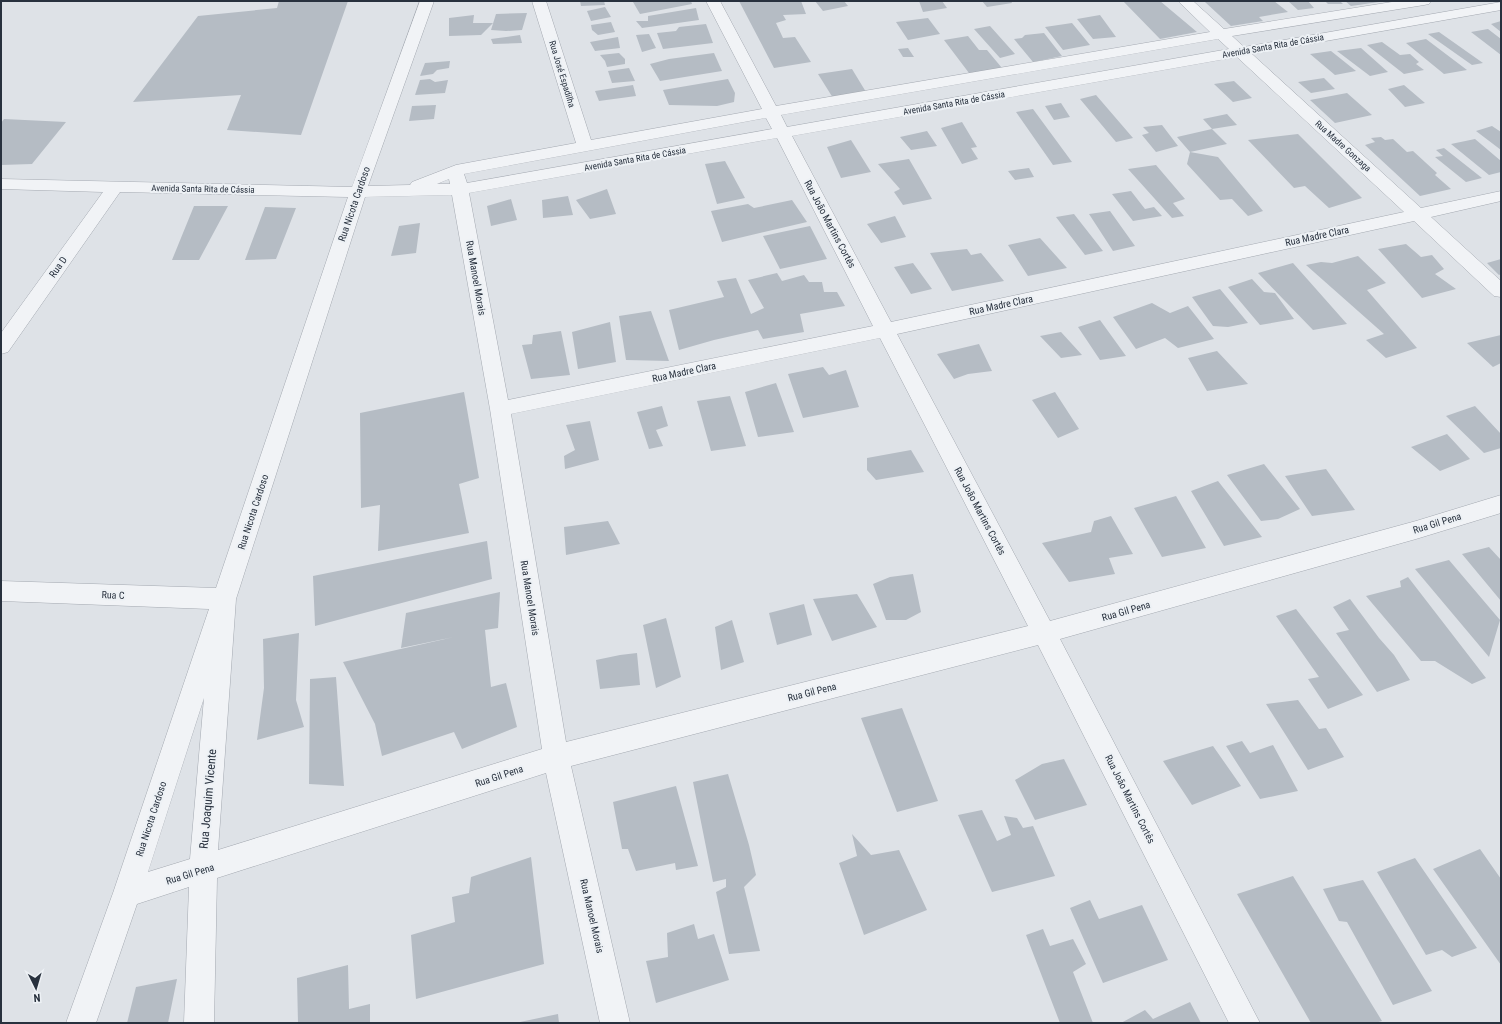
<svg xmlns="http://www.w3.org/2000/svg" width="1502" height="1024" viewBox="0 0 1502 1024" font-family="'Roboto Condensed',sans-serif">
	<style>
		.building { fill: #b5bcc4 }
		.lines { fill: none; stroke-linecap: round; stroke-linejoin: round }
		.minor-casing { stroke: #a4a9b1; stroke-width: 1 }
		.minor { fill: #f1f3f6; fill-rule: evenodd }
		.labels { text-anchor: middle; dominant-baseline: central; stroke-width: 4; stroke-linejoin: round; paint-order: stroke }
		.far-street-label { font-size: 9px; fill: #28313e; stroke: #edf1f5 }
		.street-label { font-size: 10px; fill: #28313e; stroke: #edf1f5 }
		.near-street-label { font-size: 12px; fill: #28313e; stroke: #edf1f5 }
	</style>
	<rect width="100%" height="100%" fill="#dee2e7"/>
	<path class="building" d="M279,1H348L301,135L227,130L241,95L133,102L198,16L277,8Z
		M580,1H604L605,5L581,6Z
		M640,1H691L692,4L640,14L633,2Z
		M739,1H801L806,14L783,15L786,20L776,23L783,38L795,37L811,62L774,68Z
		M815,1H844L848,6L823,11Z
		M919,1H942L947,8L923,12Z
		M982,1H1011L1012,3L987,7Z
		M1123,1H1160L1197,32L1160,39Z
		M1212,1H1274L1288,12L1259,17L1263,21L1231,26L1205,2Z
		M1288,1H1308L1314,8L1298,10Z
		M1325,1H1340L1343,4H1328Z
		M1345,1H1379V2L1351,6Z
		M605,7L611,17L591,21L587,11Z
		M696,8L699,20L642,28L636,21H648V16Z
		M527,13L522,30L506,31L491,30L496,14Z
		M474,15L473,23H493L481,35L449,36V18Z
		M1100,15L1116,37L1093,39L1077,19Z
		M928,18L940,34L908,40L896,22Z
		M1501,21V32L1491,24Z
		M611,22L615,32L598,35L592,30L591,25Z
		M1072,23L1090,45L1063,50L1045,27Z
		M706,24L713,43L663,49L657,33L676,31L679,27Z
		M990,26L1015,54L1000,58L974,29Z
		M1488,29L1501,39V55L1471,32Z
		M1439,32L1483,63L1472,65L1428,34Z
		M1044,33L1062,56L1033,62L1014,39L1022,38L1025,35Z
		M649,34L656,48L642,52L636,35Z
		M520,35L522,43L493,44L491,39Z
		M968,36L979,50H987L1002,68L969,73L944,40Z
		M618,37L620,48L595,51L590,42Z
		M1426,39L1467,70L1444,74L1406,43Z
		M1382,42L1400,55L1410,54L1419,62L1416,64L1424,70L1404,74L1367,45Z
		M908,48L914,57H903L898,49Z
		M1361,48L1388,72L1370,76L1337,51Z
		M1331,51L1356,71L1335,75L1310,54Z
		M619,53L625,59V64L607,67L605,61L600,55Z
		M714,53L722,71L660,81L650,64L669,59Z
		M450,61L449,68L437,70L433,74L420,76L425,63Z
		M629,68L635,81L612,83L608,71Z
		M852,69L866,92L833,98L818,74Z
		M1324,78L1335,89L1311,93L1298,82Z
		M430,79L435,82L448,80L445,93L415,95L420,80Z
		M728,79L735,93L734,102L717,106L669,105L663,90Z
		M1234,81L1252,98L1233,102L1214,84Z
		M633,85L636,96L599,101L595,91Z
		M1404,85L1425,103L1405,107L1388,89Z
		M1347,93L1372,115L1335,123L1310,100Z
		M1096,95L1133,138L1116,142L1080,99Z
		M1061,103L1070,117L1054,120L1045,106Z
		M436,105L434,119L409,121L412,106Z
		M1033,109L1072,162L1053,165L1016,112Z
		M1227,114L1237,125L1212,129L1203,119Z
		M4,119L66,122L32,164L1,165V123Z
		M962,122L977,147L971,148L978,159L962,164L941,128Z
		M1162,125L1178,146L1156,152L1142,135L1149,133L1143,127Z
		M1492,126L1501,132V150L1476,131Z
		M1212,129L1227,144L1190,152L1177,137Z
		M927,131L937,146L911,150L900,137Z
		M1298,134L1362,198L1329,208L1305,186L1294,188L1248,140Z
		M1381,137L1385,140L1393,139L1407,152L1413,151L1437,173L1435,175L1451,189L1420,196L1365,145L1375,142L1371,138Z
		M1475,139L1501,161V172L1489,175L1451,144Z
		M851,140L871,172L841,178L827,147Z
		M1444,148L1482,178L1466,182L1435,157L1443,156L1436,150Z
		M1190,152L1218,157L1263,211L1248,216L1232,199L1220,200L1187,164Z
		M909,159L932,199L903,205L894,192L900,189L878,164Z
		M725,161L745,198L717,204L705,164Z
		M1156,165L1185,199L1173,203L1184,216L1172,218L1128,169Z
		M1029,168L1034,177L1015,180L1008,171Z
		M607,189L616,214L590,219L576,200Z
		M1131,191L1145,209L1154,207L1162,216L1133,221L1112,194Z
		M568,196L573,215L543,218L542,200Z
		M511,199L517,220L491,226L487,206Z
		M792,200L807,222L722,242L711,211L748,204L754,208Z
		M194,206H228L199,260H172Z
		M265,207L296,208L276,259L245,260Z
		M1110,211L1135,246L1113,251L1089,214Z
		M1074,214L1103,251L1085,255L1056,217Z
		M895,216L906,237L881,243L867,224Z
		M420,223L416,253L391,256L399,226Z
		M810,226L827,259L780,269L763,236Z
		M1040,238L1067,268L1028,276L1008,245Z
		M1406,244L1421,257L1432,255L1444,269L1435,274L1456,289L1422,298L1378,249Z
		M967,249L971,255L981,253L1004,281L952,291L930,253Z
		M1358,256L1386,283L1367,290L1417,348L1386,358L1366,340L1384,334L1306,265L1321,262L1332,263Z
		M1501,259V274L1499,275L1487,263Z
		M913,263L932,289L911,294L894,267Z
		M1293,263L1347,324L1313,330L1258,273Z
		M777,273L782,281L804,275L809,282H822L824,292H837L845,306L800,314L804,332L763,339L758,330L714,340L679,350L669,310L724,297L717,281L736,278L751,314L764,308L748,280Z
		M1252,279L1264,292L1275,293L1294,319L1260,325L1228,287Z
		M1220,289L1248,323L1228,327L1213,326L1192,297Z
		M1152,303L1170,313L1188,306L1214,339L1178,348L1165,338L1136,349L1113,317Z
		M651,311L669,361L626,360L619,316Z
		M1100,320L1126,356L1100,360L1078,327Z
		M610,322L616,362L578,369L572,332Z
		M561,331L570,375L531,379L522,345L532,344L533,335Z
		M1061,332L1082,355L1061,358L1040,336Z
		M1501,335V363L1493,367L1467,343Z
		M979,344L992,371L968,374L954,379L937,354Z
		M1217,351L1248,384L1207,391L1188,358Z
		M823,367L829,375L846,370L859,407L803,418L788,374Z
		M776,383L794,432L758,437L745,392Z
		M464,392L479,478L459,484L469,533L378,551L380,505L361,508L360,413Z
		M1055,392L1079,429L1058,438L1032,400Z
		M730,396L746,446L711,451L697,401Z
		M662,406L668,426L656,430L663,446L649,449L637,412Z
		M1475,406L1501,434V448L1484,453L1446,416Z
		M590,421L599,460L565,469L564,456L575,450L566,425Z
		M1447,434L1470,459L1440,471L1411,447Z
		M911,450L924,472L876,480L867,470V458Z
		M1264,464L1300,509L1278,519L1261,521L1227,475Z
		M1326,469L1355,510L1312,516L1285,476Z
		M1218,481L1262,537L1224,546L1191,491Z
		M1176,496L1206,548L1162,557L1134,508Z
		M1111,516L1133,554L1109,558L1115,574L1069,582L1042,543L1091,532L1094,521Z
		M608,521L620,544L566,555L564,527Z
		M487,541L492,579L315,626L313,576Z
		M1489,547L1501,560V601L1462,554Z
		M1449,560L1500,620L1489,657L1415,569Z
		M913,574L921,612L906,620H886L873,584L890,577Z
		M1408,577L1486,678L1472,684L1435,661H1421L1366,596L1401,587L1400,581Z
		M500,592L498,628L485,630L491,687L506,683L517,727L462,749L454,732L382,756L375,724L343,662L454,637L401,648L406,613Z
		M857,594L877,627L832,641L813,599Z
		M1350,599L1379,638L1394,655L1410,680L1377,692L1336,633L1349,630L1333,607Z
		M804,604L812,635L777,645L769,613Z
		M1296,609L1363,695L1328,709L1308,679L1319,677L1276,616Z
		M666,618L681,677L656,688L643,625Z
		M732,620L744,662L721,670L715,627Z
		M299,633L296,700L304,727L257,740L264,688L263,639Z
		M637,653L640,685L600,689L596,660L620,655Z
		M336,677L344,786L309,784L310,679Z
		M1298,700L1319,729L1326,728L1344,757L1308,770L1266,704Z
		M902,708L938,801L897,812L861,718Z
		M1242,741L1250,753L1273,745L1298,791L1260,799L1226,746Z
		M1213,746L1241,786L1192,805L1163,761Z
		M1064,759L1087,805L1035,820L1015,780L1042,764Z
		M728,774L749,845L756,875L744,887L760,951L729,954L716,892L726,887V879L713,882L693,782Z
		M676,786L698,866L676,870L675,863L636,871L628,849H622L613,802Z
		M982,810L997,841L1011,835L1004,816L1017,818L1023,828L1033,826L1055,876L992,892L958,815Z
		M852,834L871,855L899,850L927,910L864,935L839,863L857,856Z
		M1480,849L1501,879V965L1433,869Z
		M531,857L544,964L416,999L411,935L455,922L452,897L469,893L471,877Z
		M1415,858L1477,948L1452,957L1442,950L1426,955L1377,872Z
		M1293,876L1382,1021L1375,1023H1311L1237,894Z
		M1363,880L1432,991L1393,1005L1347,922L1339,921L1323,889Z
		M1090,900L1099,919L1142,905L1168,960L1103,983L1070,908Z
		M694,924L698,939L714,934L729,980L656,1003L646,961L668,957L667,933Z
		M1043,929L1050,946L1073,939L1086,964L1073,972L1093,1023H1060L1026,935Z
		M348,965L349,1009L370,1004V1023H298L297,978Z
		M177,979L168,1023H127L136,987Z
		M1190,1002L1201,1023H1121L1145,1010L1153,1019Z
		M558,1014L559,1023H520V1022Z"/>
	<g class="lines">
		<defs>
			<path id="minor" d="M420,1H434L368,186L410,185L412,182L456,165L576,143L532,1H546L591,140L762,109L706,1H720L776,106L1210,32L1178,1H1193L1224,29L1398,1H1431L1429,4L1424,5L1232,36L1244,47L1501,2V10L1252,54L1421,208L1501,191V201L1431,217L1501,281V297L1494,296L1414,221L897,334L1050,621L1416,521L1501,495V513L1416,539L1060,639L1260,1023H1229L1038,645L571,766L630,1023H600L546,773L217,878L214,1023H184L189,887L137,904L96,1023H66L113,893L209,609L1,601V581L216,588L348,197L120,192L8,352L1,354V333L103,192L1,189V179L352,187ZM1218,39L1229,49L787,127L781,115ZM1237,57L1404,212L891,322L792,136ZM766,118L772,129L467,183L464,174ZM777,138L873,326L508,400L469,193ZM449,179L450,184H437ZM452,195L490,409L542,749L218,850L236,599L365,197ZM880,338L1028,626L566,742L511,414ZM204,698L190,859L148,872Z"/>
		</defs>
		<use href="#minor" class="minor-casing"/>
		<use href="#minor" class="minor"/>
	</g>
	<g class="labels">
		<g class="far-street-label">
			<text transform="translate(1273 46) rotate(-10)">Avenida Santa Rita de Cássia</text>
			<text transform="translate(562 74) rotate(73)">Rua José Espadilha</text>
			<text transform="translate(954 103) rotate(-10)">Avenida Santa Rita de Cássia</text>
			<text transform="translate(1343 146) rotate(42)">Rua Madre Gonzaga</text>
			<text transform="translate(635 159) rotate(-10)">Avenida Santa Rita de Cássia</text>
			<text transform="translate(203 189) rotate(1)">Avenida Santa Rita de Cássia</text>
		</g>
		<g class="street-label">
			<text transform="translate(354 204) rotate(-71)">Rua Nicota Cardoso</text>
			<text transform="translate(830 224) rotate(62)">Rua João Martins Cortês</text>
			<text transform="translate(1317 236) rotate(-12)">Rua Madre Clara</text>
			<text transform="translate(58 267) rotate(-55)">Rua D</text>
			<text transform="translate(476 278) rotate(80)">Rua Manoel Morais</text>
			<text transform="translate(1001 305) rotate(-12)">Rua Madre Clara</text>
			<text transform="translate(684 372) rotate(-12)">Rua Madre Clara</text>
			<text transform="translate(980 511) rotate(62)">Rua João Martins Cortês</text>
			<text transform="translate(253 512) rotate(-72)">Rua Nicota Cardoso</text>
			<text transform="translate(1437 523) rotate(-17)">Rua Gil Pena</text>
			<text transform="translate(113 595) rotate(2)">Rua C</text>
			<text transform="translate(530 598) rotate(81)">Rua Manoel Morais</text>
			<text transform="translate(1126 611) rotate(-16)">Rua Gil Pena</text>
			<text transform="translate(812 692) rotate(-14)">Rua Gil Pena</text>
			<text transform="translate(499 776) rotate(-18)">Rua Gil Pena</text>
			<text transform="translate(1130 799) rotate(63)">Rua João Martins Cortês</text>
			<text transform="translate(151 819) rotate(-72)">Rua Nicota Cardoso</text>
			<text transform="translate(190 874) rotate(-17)">Rua Gil Pena</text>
			<text transform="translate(592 916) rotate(77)">Rua Manoel Morais</text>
		</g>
		<g class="near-street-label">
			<text transform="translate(208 799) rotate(-85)">Rua Joaquim Vicente</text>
		</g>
	</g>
	<rect width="1502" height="1024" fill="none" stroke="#28313e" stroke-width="4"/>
	<g transform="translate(36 988) rotate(175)" stroke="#edf1f5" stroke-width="3" paint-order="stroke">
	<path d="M0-3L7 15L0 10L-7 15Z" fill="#28313e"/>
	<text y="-6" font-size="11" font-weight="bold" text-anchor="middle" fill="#28313e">N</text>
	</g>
</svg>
